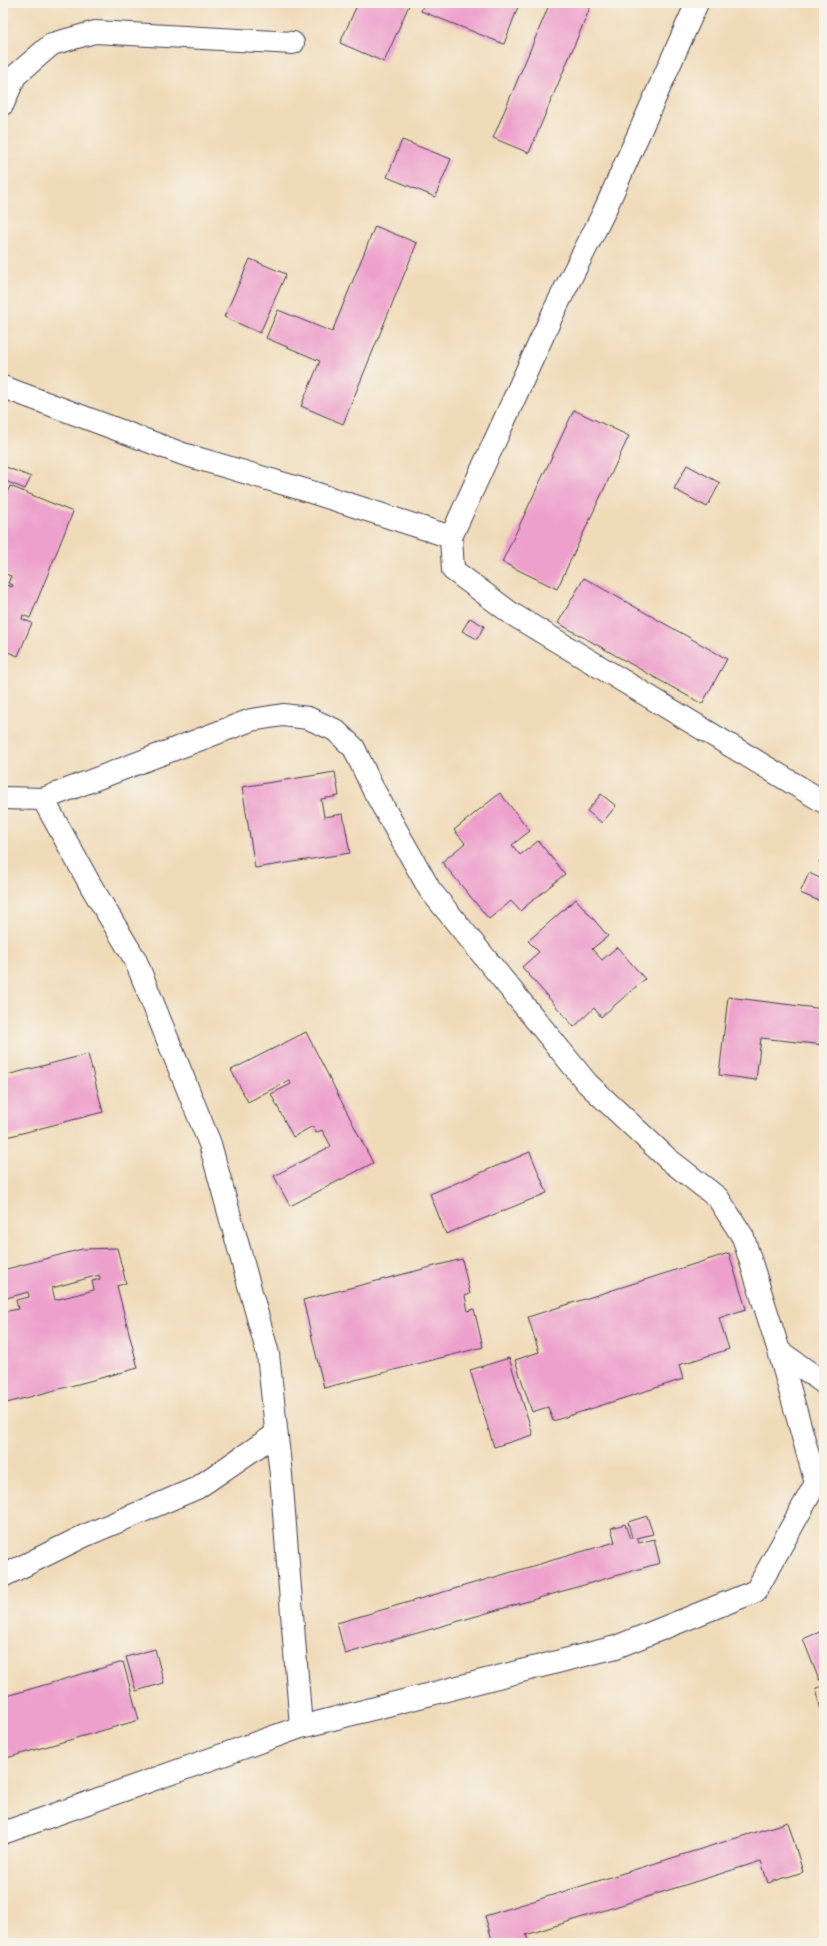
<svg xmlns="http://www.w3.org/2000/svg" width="827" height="1946" viewBox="0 0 827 1946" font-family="Dekko,sans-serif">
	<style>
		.building { fill: #eda0cc; fill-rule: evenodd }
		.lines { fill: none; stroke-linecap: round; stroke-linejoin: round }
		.minor-casing { stroke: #413e4e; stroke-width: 24 }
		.minor { stroke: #fff; stroke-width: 22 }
	</style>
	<rect width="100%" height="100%" fill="#f7f3e8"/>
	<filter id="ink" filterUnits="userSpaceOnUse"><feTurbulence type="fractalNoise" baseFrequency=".025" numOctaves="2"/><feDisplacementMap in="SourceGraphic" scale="8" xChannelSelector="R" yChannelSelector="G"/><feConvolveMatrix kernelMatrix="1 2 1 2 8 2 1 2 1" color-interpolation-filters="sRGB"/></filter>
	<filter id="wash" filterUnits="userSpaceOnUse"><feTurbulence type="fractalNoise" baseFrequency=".012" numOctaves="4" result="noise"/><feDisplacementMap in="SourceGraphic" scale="16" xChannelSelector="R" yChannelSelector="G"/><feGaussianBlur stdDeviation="0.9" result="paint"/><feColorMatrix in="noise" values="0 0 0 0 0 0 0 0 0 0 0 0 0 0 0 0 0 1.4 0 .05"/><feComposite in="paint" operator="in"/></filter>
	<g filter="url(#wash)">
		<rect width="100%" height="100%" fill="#f0dbb9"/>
		<g id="blocks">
			<path class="building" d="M358,3H410L384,62L340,43Z
				M424,3H508L518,7L504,44L421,11Z
				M550,3H592L529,153L493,138Z
				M402,140L451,159L435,197L387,177Z
				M375,226L417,243L343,424L301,406L320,361L266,338L278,310L332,332Z
				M250,259L286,274L260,333L224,317Z
				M574,410L629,436L557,589L502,562Z
				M687,465L720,483L707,507L674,489Z
				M6,467L31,477L25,489L3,480Z
				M10,486L73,512L30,618L23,615L22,619L32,623L18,656L3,650V584L12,587L13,585L8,583L11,576L3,573V551L7,542L3,540L4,530L3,529V503Z
				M584,578L727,659L702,704L558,623Z
				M470,618L484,626L477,639L462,631Z
				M335,772L339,796L321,799L324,817L343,814L350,853L255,868L242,787Z
				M500,793L530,831L512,845L520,855L538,841L565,874L520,911L511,901L489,919L442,862L465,843L454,830Z
				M601,794L616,806L602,823L587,811Z
				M824,854V864L819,862Z
				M809,873L824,880V897L822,902L800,893Z
				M576,899L608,936L592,949L602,960L617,947L645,979L601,1017L594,1008L574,1027L522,967L539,952L528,941Z
				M728,997L824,1009V1045L761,1038L756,1080L719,1075Z
				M306,1032L373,1163L290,1206L274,1176L331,1146L322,1130L316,1133L313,1126L293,1137L271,1094L291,1084L289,1080L248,1102L231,1070Z
				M88,1054L103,1112L3,1138V1076Z
				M530,1152L547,1193L446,1234L430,1194Z
				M117,1248L126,1283L117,1286L138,1368L3,1404V1312L18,1309L16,1300L29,1297L28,1292L3,1299V1270L82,1249ZM99,1275L100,1279L92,1281L94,1290L55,1300L52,1288Z
				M729,1253L746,1309L719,1318L729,1349L679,1365L683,1379L553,1421L548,1407L532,1412L515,1360L539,1352L528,1317Z
				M462,1259L470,1294L465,1296L468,1311L474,1309L483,1347L324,1388L303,1300Z
				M509,1358L533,1435L494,1447L470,1370Z
				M647,1516L653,1534L637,1538L639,1543L654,1539L660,1563L345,1654L337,1623L615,1542L611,1528L625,1524L630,1539L632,1538L628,1522Z
				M824,1630V1678L819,1680L803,1639Z
				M155,1649L164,1683L136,1691L126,1657Z
				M123,1662L139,1720L3,1759V1697Z
				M824,1686V1720H823L816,1688Z
				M788,1822L803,1872L768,1883L761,1861L526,1935L529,1943H493L485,1916Z
				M3,1928H4L6,1943H3Z"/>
		</g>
	</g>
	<g filter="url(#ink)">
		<use href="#blocks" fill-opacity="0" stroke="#413e4e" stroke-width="1"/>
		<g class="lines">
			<defs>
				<path id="minor" d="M697,3L603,214L555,309L451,537L453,570L512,614L824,802
					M3,104L15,76L52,44L95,32L293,43
					M3,387L183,454L305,490L451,537
					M3,798L43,799L91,886L135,959L210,1144L268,1354L281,1475L301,1727
					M43,799L251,720L283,715L308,718L335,730L354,748L372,787L430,890L587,1083L668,1159L718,1198L743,1237L779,1351L816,1483
					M779,1351L824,1383
					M3,1576L84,1536L197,1488L276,1434
					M3,1833L301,1727L616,1647L756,1591L816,1483L820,1469"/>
			</defs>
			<use href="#minor" class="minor-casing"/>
			<use href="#minor" class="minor"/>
		</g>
	</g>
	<rect width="827" height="1946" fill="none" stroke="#f7f3e8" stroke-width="16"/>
</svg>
